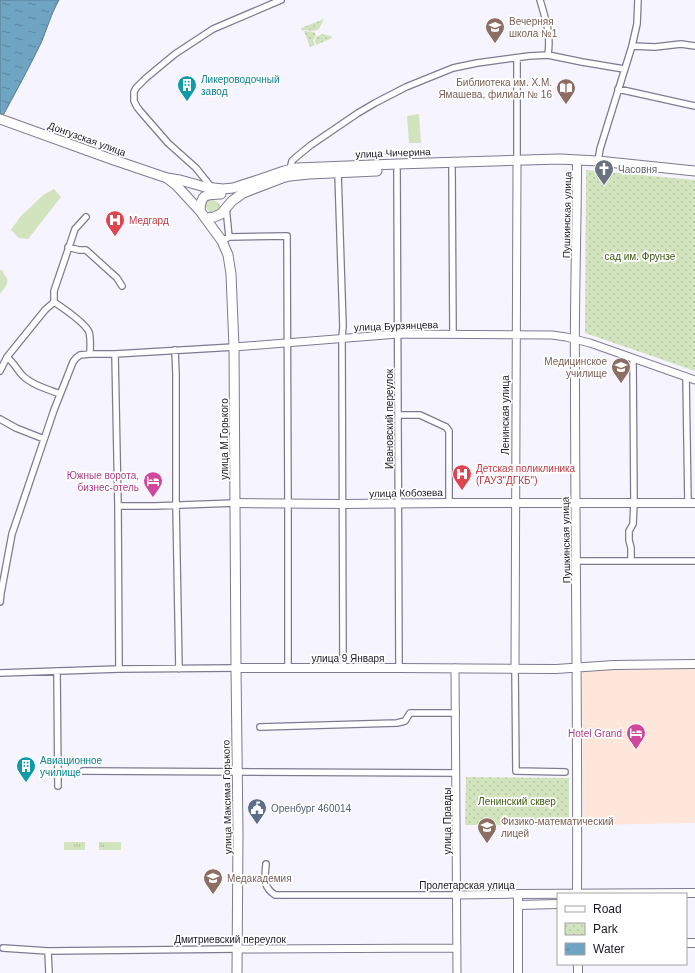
<svg xmlns="http://www.w3.org/2000/svg" width="695" height="973" viewBox="0 0 695 973" font-family="Arial,sans-serif">
	<style>
		.commercial { fill: #fee6db }
		.grass { fill: url(#grass-tufts) }
		.park { fill: url(#park-dots) }
		.pitch { fill: #d2e4be }
		.water { fill: url(#water-ripples); stroke: #567a93 }
		.lines { fill: none; stroke-linecap: round; stroke-linejoin: round }
		.minor-casing { stroke: #7e7a92; stroke-width: 8 }
		.tertiary-casing { stroke: #7e7a92; stroke-width: 9 }
		.secondary-casing { stroke: #7e7a92; stroke-width: 10 }
		.primary-casing { stroke: #7e7a92; stroke-width: 11 }
		.minor { stroke: #fff; stroke-width: 5.5 }
		.tertiary { stroke: #fff; stroke-width: 7 }
		.secondary { stroke: #fff; stroke-width: 8 }
		.primary { stroke: #fff; stroke-width: 9 }
		.labels { text-anchor: middle; dominant-baseline: central; stroke-width: 3.5; stroke-linejoin: round; paint-order: stroke }
		.education-label { font-size: 10px; fill: #785e54; stroke: #fff; text-anchor: start }
		.culture-label { font-size: 10px; fill: #0d838f; stroke: #fff; text-anchor: start }
		.street-label { font-size: 10px; fill: #1a1822; stroke: #fff }
		.worship-label { font-size: 10px; fill: #5b616d; stroke: #fff; text-anchor: start }
		.health-label { font-size: 10px; fill: #be3a42; stroke: #fff; text-anchor: start }
		.park-label { font-size: 10px; fill: #3d580f; stroke: #fff }
		.hotel-label { font-size: 10px; fill: #b23c85; stroke: #fff; text-anchor: end }
		.service-label { font-size: 10px; fill: #4e5e75; stroke: #fff; text-anchor: start }
	</style>
	<defs>
		<pattern id="grass-tufts" width="24" height="20" patternUnits="userSpaceOnUse"><rect width="24" height="20" fill="#d2e4be"/><path d="M3 7l-1-3M5 7V3M7 7l1-3M15 17l-1-3M17 17v-4M19 17l1-3" fill="none" stroke="#b4c3a3"/></pattern>
		<pattern id="park-dots" width="8" height="8" patternUnits="userSpaceOnUse"><rect width="8" height="8" fill="#d2e4be"/><path d="M2 2h.1M6 6h.1" fill="none" stroke="#b4c3a3" stroke-width="1.8" stroke-linecap="round"/></pattern>
		<pattern id="water-ripples" width="26" height="14" patternUnits="userSpaceOnUse"><rect width="26" height="14" fill="#70a4c3"/><path d="M2 4q2-2 4 0t4 0M15 11q2-2 4 0t4 0" fill="none" stroke="#5b859e"/></pattern>
	</defs>
	<rect width="100%" height="100%" fill="#f5f4ff"/>
	<path class="commercial" d="M695,667V823L583,825L582,669Z"/>
	<path class="grass" d="M210,199C216,201 221,202 221,210L212,214C208,210 204,207 204,201Z
		M64,842H85V850H64Z
		M99,842H121V850H99Z"/>
	<path class="park" d="M324,19L319,29L314,31L302,30L301,28Z
		M304,31L314,32L316,35L313,41L315,45L310,47Z
		M322,34L331,36L332,38L316,45L315,41L316,37Z
		M586,170L695,180V371L585,333Z
		M466,777L569,778V825H465Z"/>
	<path class="pitch" d="M419,114L421,143H409L407,116Z
		M54,189L61,197L28,239L19,238L11,230L20,217L43,195Z
		M0,270H2C3,274 6,276 7,279C9,284 2,291 0,294Z"/>
	<path class="water" d="M0,0H59C51,14 47,29 41,43C28,70 14,95 0,121Z"/>
	<g class="lines">
		<defs>
			<path id="minor" d="M540,0C546,21 551,33 548,55
				M632,46L655,47L681,44L695,46
				M618,89L695,106
				M517,161V58
				M598,161L600,149L632,46L637,24L638,0
				M290,169L292,161L295,158L311,145L358,113L375,103L406,87L453,68L477,63L529,56L548,55L582,62L624,69
				M452,169L453,334
				M397,170L399,668
				M338,173L343,326L342,338L343,668
				M212,188L196,168L168,143L141,112L137,107L134,101V92L136,88L146,78L175,54L213,29L281,0
				M226,207L229,237
				M222,241L229,237L287,236L288,504V668
				M68,247L79,250H86L117,278L122,286
				M54,302C63,308 85,323 89,332C91,339 90,348 90,354
				M175,350L176,374V505L179,669
				M115,354L118,506L119,669
				M7,357C13,362 17,369 22,375C32,385 47,389 60,394
				M0,371L7,357L45,310L54,302V291L73,235L75,229L86,217
				M686,377L688,503
				M398,415H420L446,427L449,431V503
				M0,419L16,428L44,439
				M118,506H155L235,503
				M631,560V548L629,540V531L633,524L634,503L633,359
				M576,561H695
				M0,602L1,593L12,534L54,410L73,362L76,358L80,355L90,354H115L234,347
				M515,668L516,771L565,772
				M57,671L58,786
				M0,673L119,669L236,668
				M260,727L397,723L405,721L410,713H456
				M83,771L456,773
				M266,864C265,878 262,886 275,895H457
				M3,948L48,951L237,949
				M48,951L49,973"/>
			<path id="tertiary" d="M234,347L398,334L552,335L566,337L590,343L695,380
				M455,668L457,973
				M515,668L517,166
				M457,895L518,894
				M237,949L457,948"/>
			<path id="secondary" d="M235,503L343,504L449,503H695
				M236,668H399L556,669L614,665L695,664
				M577,894C578,721 575,548 575,375C574,303 577,232 577,161
				M518,905L558,904
				M686,943H695
				M578,964V973
				M518,973V894L695,893"/>
			<path id="primary" d="M0,119L111,159L167,178L180,180L205,187L223,189L233,188L261,179L284,171L297,168L397,164L560,159L598,161L695,171
				M167,178L177,186L200,211L222,241L228,255L231,274L234,347L236,668L238,833L237,973
				M200,211C201,193 206,195 221,194
				M205,218L214,217L221,214L232,201L243,193L282,178L290,176L309,174L377,171"/>
		</defs>
		<use href="#minor" class="minor-casing"/>
		<use href="#tertiary" class="tertiary-casing"/>
		<use href="#secondary" class="secondary-casing"/>
		<use href="#primary" class="primary-casing"/>
		<use href="#minor" class="minor"/>
		<use href="#tertiary" class="tertiary"/>
		<use href="#secondary" class="secondary"/>
		<use href="#primary" class="primary"/>
	</g>
	<defs>
		<symbol id="school-pin" viewBox="-11 -11 22 30"><path d="M0 17L-7.5 6A9.5 9.5 0 1 1 7.5 6Z" fill="#8d6e63" stroke="#fff"/><path d="M0-5L7-2L0 1L-7-2ZM-4 1L0 2.5L4 1V4Q0 6-4 4Z" fill="#fff"/></symbol>
		<symbol id="building-pin" viewBox="-11 -11 22 30"><path d="M0 17L-7.5 6A9.5 9.5 0 1 1 7.5 6Z" fill="#0f9aa8" stroke="#fff"/><path d="M-4-6H4V6H1V3H-1V6H-4ZM-2.5-4.3h1.7v1.8h-1.7ZM.8-4.3h1.7v1.8H.8ZM-2.5-1h1.7V.8h-1.7ZM.8-1h1.7V.8H.8Z" fill="#fff"/></symbol>
		<symbol id="library-pin" viewBox="-11 -11 22 30"><path d="M0 17L-7.5 6A9.5 9.5 0 1 1 7.5 6Z" fill="#8d6e63" stroke="#fff"/><path d="M-6-4Q-3-5.5-.7-3.5V5Q-3 3-6 4ZM6-4Q3-5.5 .7-3.5V5Q3 3 6 4Z" fill="#fff"/></symbol>
		<symbol id="church-pin" viewBox="-11 -11 22 30"><path d="M0 17L-7.5 6A9.5 9.5 0 1 1 7.5 6Z" fill="#6b7280" stroke="#fff"/><path d="M-1.2-6h2.4v3.5h3.3v2.4h-3.3V6h-2.4V-.1h-3.3v-2.4h3.3Z" fill="#fff"/></symbol>
		<symbol id="hospital-pin" viewBox="-11 -11 22 30"><path d="M0 17L-7.5 6A9.5 9.5 0 1 1 7.5 6Z" fill="#e0444e" stroke="#fff"/><path d="M-5-5h3v3.5h4V-5h3V5h-3V1.5h-4V5h-3Z" fill="#fff"/></symbol>
		<symbol id="university-pin" viewBox="-11 -11 22 30"><path d="M0 17L-7.5 6A9.5 9.5 0 1 1 7.5 6Z" fill="#8d6e63" stroke="#fff"/><path d="M0-5L7-2L0 1L-7-2ZM-4 1L0 2.5L4 1V4Q0 6-4 4Z" fill="#fff"/></symbol>
		<symbol id="hotel-pin" viewBox="-11 -11 22 30"><path d="M0 17L-7.5 6A9.5 9.5 0 1 1 7.5 6Z" fill="#d1479c" stroke="#fff"/><path d="M-6-4.5h1.5V1H6V5H4.5V3h-9V5H-6ZM-4 0a1.8 1.8 0 1 1 3.6 0ZM.5 0V-2.5h3Q6-2.5 6 0Z" fill="#fff"/></symbol>
		<symbol id="civic-pin" viewBox="-11 -11 22 30"><path d="M0 17L-7.5 6A9.5 9.5 0 1 1 7.5 6Z" fill="#5c6f8a" stroke="#fff"/><path d="M-.6-6.5H3V-4.5H.6V-3L4-1V1h2V6H-6V1h2V-1L-.6-3ZM-1.2 2.5V6h2.4V2.5Z" fill="#fff"/></symbol>
	</defs>
	<g fill-rule="evenodd">
		<use href="#school-pin" x="484" y="16" width="22" height="30"/>
		<use href="#building-pin" x="176" y="74" width="22" height="30"/>
		<use href="#library-pin" x="555" y="77" width="22" height="30"/>
		<use href="#church-pin" x="593" y="158" width="22" height="30"/>
		<use href="#hospital-pin" x="104" y="209" width="22" height="30"/>
		<use href="#university-pin" x="610" y="356" width="22" height="30"/>
		<use href="#hospital-pin" x="451" y="463" width="22" height="30"/>
		<use href="#hotel-pin" x="142" y="470" width="22" height="30"/>
		<use href="#hotel-pin" x="625" y="722" width="22" height="30"/>
		<use href="#building-pin" x="15" y="755" width="22" height="30"/>
		<use href="#civic-pin" x="246" y="797" width="22" height="30"/>
		<use href="#school-pin" x="476" y="816" width="22" height="30"/>
		<use href="#university-pin" x="202" y="867" width="22" height="30"/>
	</g>
	<g class="labels">
		<g class="education-label">
			<text x="509" y="21">Вечерняя<tspan x="509" dy="12">школа №1</tspan></text>
			<text x="552" y="82" text-anchor="end">Библиотека им. Х.М.<tspan x="552" dy="12">Ямашева, филиал № 16</tspan></text>
			<text x="607" y="361" text-anchor="end">Медицинское<tspan x="607" dy="12">училище</tspan></text>
			<text x="501" y="821">Физико-математический<tspan x="501" dy="12">лицей</tspan></text>
			<text x="227" y="878">Медакадемия</text>
		</g>
		<g class="culture-label">
			<text x="201" y="79">Ликероводочный<tspan x="201" dy="12">завод</tspan></text>
			<text x="40" y="760">Авиационное<tspan x="40" dy="12">училище</tspan></text>
		</g>
		<g class="street-label">
			<text transform="translate(87 139) rotate(20)">Донгузская улица</text>
			<text transform="translate(393 153) rotate(-2)">улица Чичерина</text>
			<text transform="translate(567 215) rotate(-89)">Пушкинская улица</text>
			<text transform="translate(396 326) rotate(-2)">улица Бурзянцева</text>
			<text transform="translate(505 415) rotate(-90)">Ленинская улица</text>
			<text transform="translate(389 419) rotate(-90)">Ивановский переулок</text>
			<text transform="translate(224 439) rotate(-90)">улица М.Горького</text>
			<text transform="translate(406 493) rotate(-1)">улица Кобозева</text>
			<text transform="translate(566 540) rotate(-91)">Пушкинская улица</text>
			<text x="348" y="658">улица 9 Января</text>
			<text transform="translate(227 797) rotate(-91)">улица Максима Горького</text>
			<text transform="translate(447 821) rotate(-90)">улица Правды</text>
			<text x="467" y="885">Пролетарская улица</text>
			<text x="230" y="939">Дмитриевский переулок</text>
		</g>
		<g class="worship-label">
			<text x="618" y="169">Часовня</text>
		</g>
		<g class="health-label">
			<text x="129" y="220">Медгард</text>
			<text x="476" y="468">Детская поликлиника<tspan x="476" dy="12">(ГАУЗ"ДГКБ")</tspan></text>
		</g>
		<g class="park-label">
			<text x="640" y="256">сад им. Фрунзе</text>
			<text x="517" y="801">Ленинский сквер</text>
		</g>
		<g class="hotel-label">
			<text x="139" y="475">Южные ворота,<tspan x="139" dy="12">бизнес-отель</tspan></text>
			<text x="622" y="733">Hotel Grand</text>
		</g>
		<g class="service-label">
			<text x="271" y="808">Оренбург 460014</text>
		</g>
	</g>
	<rect x="557" y="893" width="130" height="72" fill="#ffffff" stroke="#a3a3a7"/>
	<rect x="565" y="906" width="20" height="6" fill="#ffffff" stroke="#a3a3a7"/>
	<text x="593" y="913" font-size="12" fill="#1a1822">Road</text>
	<rect x="565" y="923" width="20" height="12" fill="url(#park-dots)" stroke="#a3a3a7"/>
	<text x="593" y="933" font-size="12" fill="#1a1822">Park</text>
	<rect x="565" y="943" width="20" height="12" fill="url(#water-ripples)" stroke="#a3a3a7"/>
	<text x="593" y="953" font-size="12" fill="#1a1822">Water</text>
</svg>
